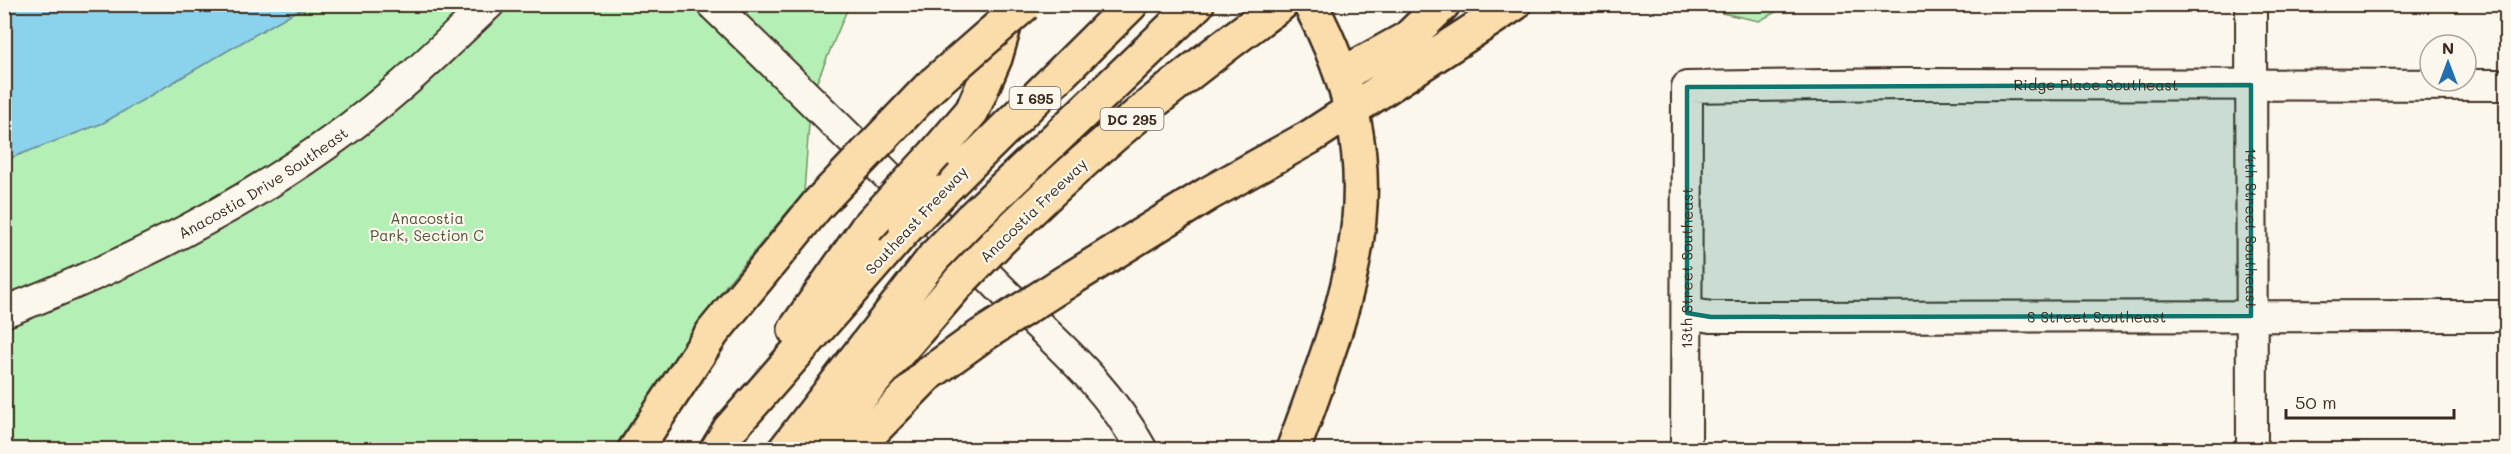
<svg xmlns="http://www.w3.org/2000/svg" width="2511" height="454" viewBox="0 0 2511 454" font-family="Mali,sans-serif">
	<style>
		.green { fill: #b4f0b5; stroke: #788d6a; stroke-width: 1.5 }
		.water { fill: #8bd3ec; stroke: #6b8f9a; stroke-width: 1.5 }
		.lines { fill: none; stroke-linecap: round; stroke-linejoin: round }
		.minor-casing { stroke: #3b2a1e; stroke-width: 34 }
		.major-casing { stroke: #3b2a1e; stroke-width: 38 }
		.highway-casing { stroke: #3b2a1e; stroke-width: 38 }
		.minor { stroke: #fbf7ec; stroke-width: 30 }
		.major { stroke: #faddab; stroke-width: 33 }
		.highway { stroke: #faddab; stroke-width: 33 }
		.highway-bridge-casing { stroke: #3b2a1e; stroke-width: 38; stroke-linecap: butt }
		.highway-bridge { stroke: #faddab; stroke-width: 33 }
		.marked { fill: #0f766e; fill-opacity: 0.2; stroke: #0f766e; stroke-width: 4.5; stroke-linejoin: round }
		.labels { text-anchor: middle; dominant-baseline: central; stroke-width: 4.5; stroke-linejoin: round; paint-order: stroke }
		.shield { fill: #fbf7ec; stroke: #75685c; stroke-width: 1.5 }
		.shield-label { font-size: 14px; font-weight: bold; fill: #3b2a1e }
		.street-label { font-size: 15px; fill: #3b2a1e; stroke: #fbf7ec }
		.park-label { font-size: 15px; fill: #53523c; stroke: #fbf7ec }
	</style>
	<rect width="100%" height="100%" fill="#fbf7ec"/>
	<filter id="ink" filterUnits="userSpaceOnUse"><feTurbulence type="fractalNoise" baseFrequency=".0167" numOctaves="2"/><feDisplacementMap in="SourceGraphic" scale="12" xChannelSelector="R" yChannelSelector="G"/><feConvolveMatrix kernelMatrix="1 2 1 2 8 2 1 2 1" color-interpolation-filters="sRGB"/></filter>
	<g filter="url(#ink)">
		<path class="green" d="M1720,4H1783L1785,7L1759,21L1722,13Z
			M319,5H849L811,96L804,192L727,284L613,449H5V160L103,123L294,12Z"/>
		<path class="water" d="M5,4H319V5L294,12L103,123L5,160Z"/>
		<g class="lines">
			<defs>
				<g id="minor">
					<path d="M712,4C808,97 904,190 998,286C1051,339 1105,381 1142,450"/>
					<path id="s1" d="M2251,4L2252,450"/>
					<path id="s2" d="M4,312C147,257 286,186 402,85C432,59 460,31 489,4"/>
					<path id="s3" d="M1687,313L1711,317L2506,316"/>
					<path id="s4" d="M1686,450L1687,87L1903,84L2506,85"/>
				</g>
				<path id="major" d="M1293,450C1354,284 1400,173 1310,4"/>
				<path id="highway" d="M1343,74L1408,38L1443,4
					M936,153L972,111L995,58L1010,6
					M940,193L1131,4
					M969,221L1197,4
					M994,246C1082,157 1179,78 1281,4
					M1064,283L1208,194L1310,137L1514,4
					M795,330L867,228
					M635,450L713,332L818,204
					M717,450L730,429L906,228
					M785,450L935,256
					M819,450L850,408L960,281
					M854,450L927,375L981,336"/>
			</defs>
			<use href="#minor" class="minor-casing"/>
			<use href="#major" class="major-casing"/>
			<use href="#highway" class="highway-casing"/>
			<use href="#minor" class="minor"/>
			<use href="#major" class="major"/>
			<use href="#highway" class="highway"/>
			<defs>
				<path id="highway-bridge" d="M818,204L930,87L1025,4
					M867,228L936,153
					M906,228L940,193
					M935,256L969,221
					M960,281L994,246
					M981,336L1064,283"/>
			</defs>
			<use href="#highway-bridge" class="highway-bridge-casing"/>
			<use href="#highway-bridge" class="highway-bridge"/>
		</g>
	</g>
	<path class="marked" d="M2251,85V316L1711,317L1687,313V87Z"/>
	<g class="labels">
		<g class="shield">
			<rect x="1009.5" y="87" width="51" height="22" rx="4.5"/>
			<rect x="1100.5" y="108" width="63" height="22" rx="4.5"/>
		</g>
		<g class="shield-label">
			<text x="1035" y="98">I 695</text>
			<text x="1132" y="119">DC 295</text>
		</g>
		<g class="street-label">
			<text stroke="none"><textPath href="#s4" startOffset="772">Ridge Place Southeast</textPath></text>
			<text stroke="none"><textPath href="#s2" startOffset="290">Anacostia Drive Southeast</textPath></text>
			<text transform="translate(1033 210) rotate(-44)">Anacostia Freeway</text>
			<text transform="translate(916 220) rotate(-47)">Southeast Freeway</text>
			<text stroke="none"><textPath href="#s1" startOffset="224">14th Street Southeast</textPath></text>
			<text stroke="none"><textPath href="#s4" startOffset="182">13th Street Southeast</textPath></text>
			<text stroke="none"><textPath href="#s3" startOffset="410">S Street Southeast</textPath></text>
		</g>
		<g class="park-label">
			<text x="427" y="218">Anacostia<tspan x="427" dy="17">Park, Section C</tspan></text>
		</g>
	</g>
	<rect width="2511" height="454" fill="none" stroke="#fbf7ec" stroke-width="24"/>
	<rect x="12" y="12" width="2487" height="430" fill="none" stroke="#3b2a1e" stroke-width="2" filter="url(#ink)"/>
	<g transform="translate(2448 63)"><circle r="28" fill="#fbf7ec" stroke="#aea59a" stroke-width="1.5"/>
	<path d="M0-4.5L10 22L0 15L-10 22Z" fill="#1f6fb2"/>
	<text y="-9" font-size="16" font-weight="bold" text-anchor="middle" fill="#3b2a1e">N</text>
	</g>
	<path d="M2286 409v9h168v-9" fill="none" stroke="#3b2a1e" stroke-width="3"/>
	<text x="2295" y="409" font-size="18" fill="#3b2a1e" stroke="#fbf7ec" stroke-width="4.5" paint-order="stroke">50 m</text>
</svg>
